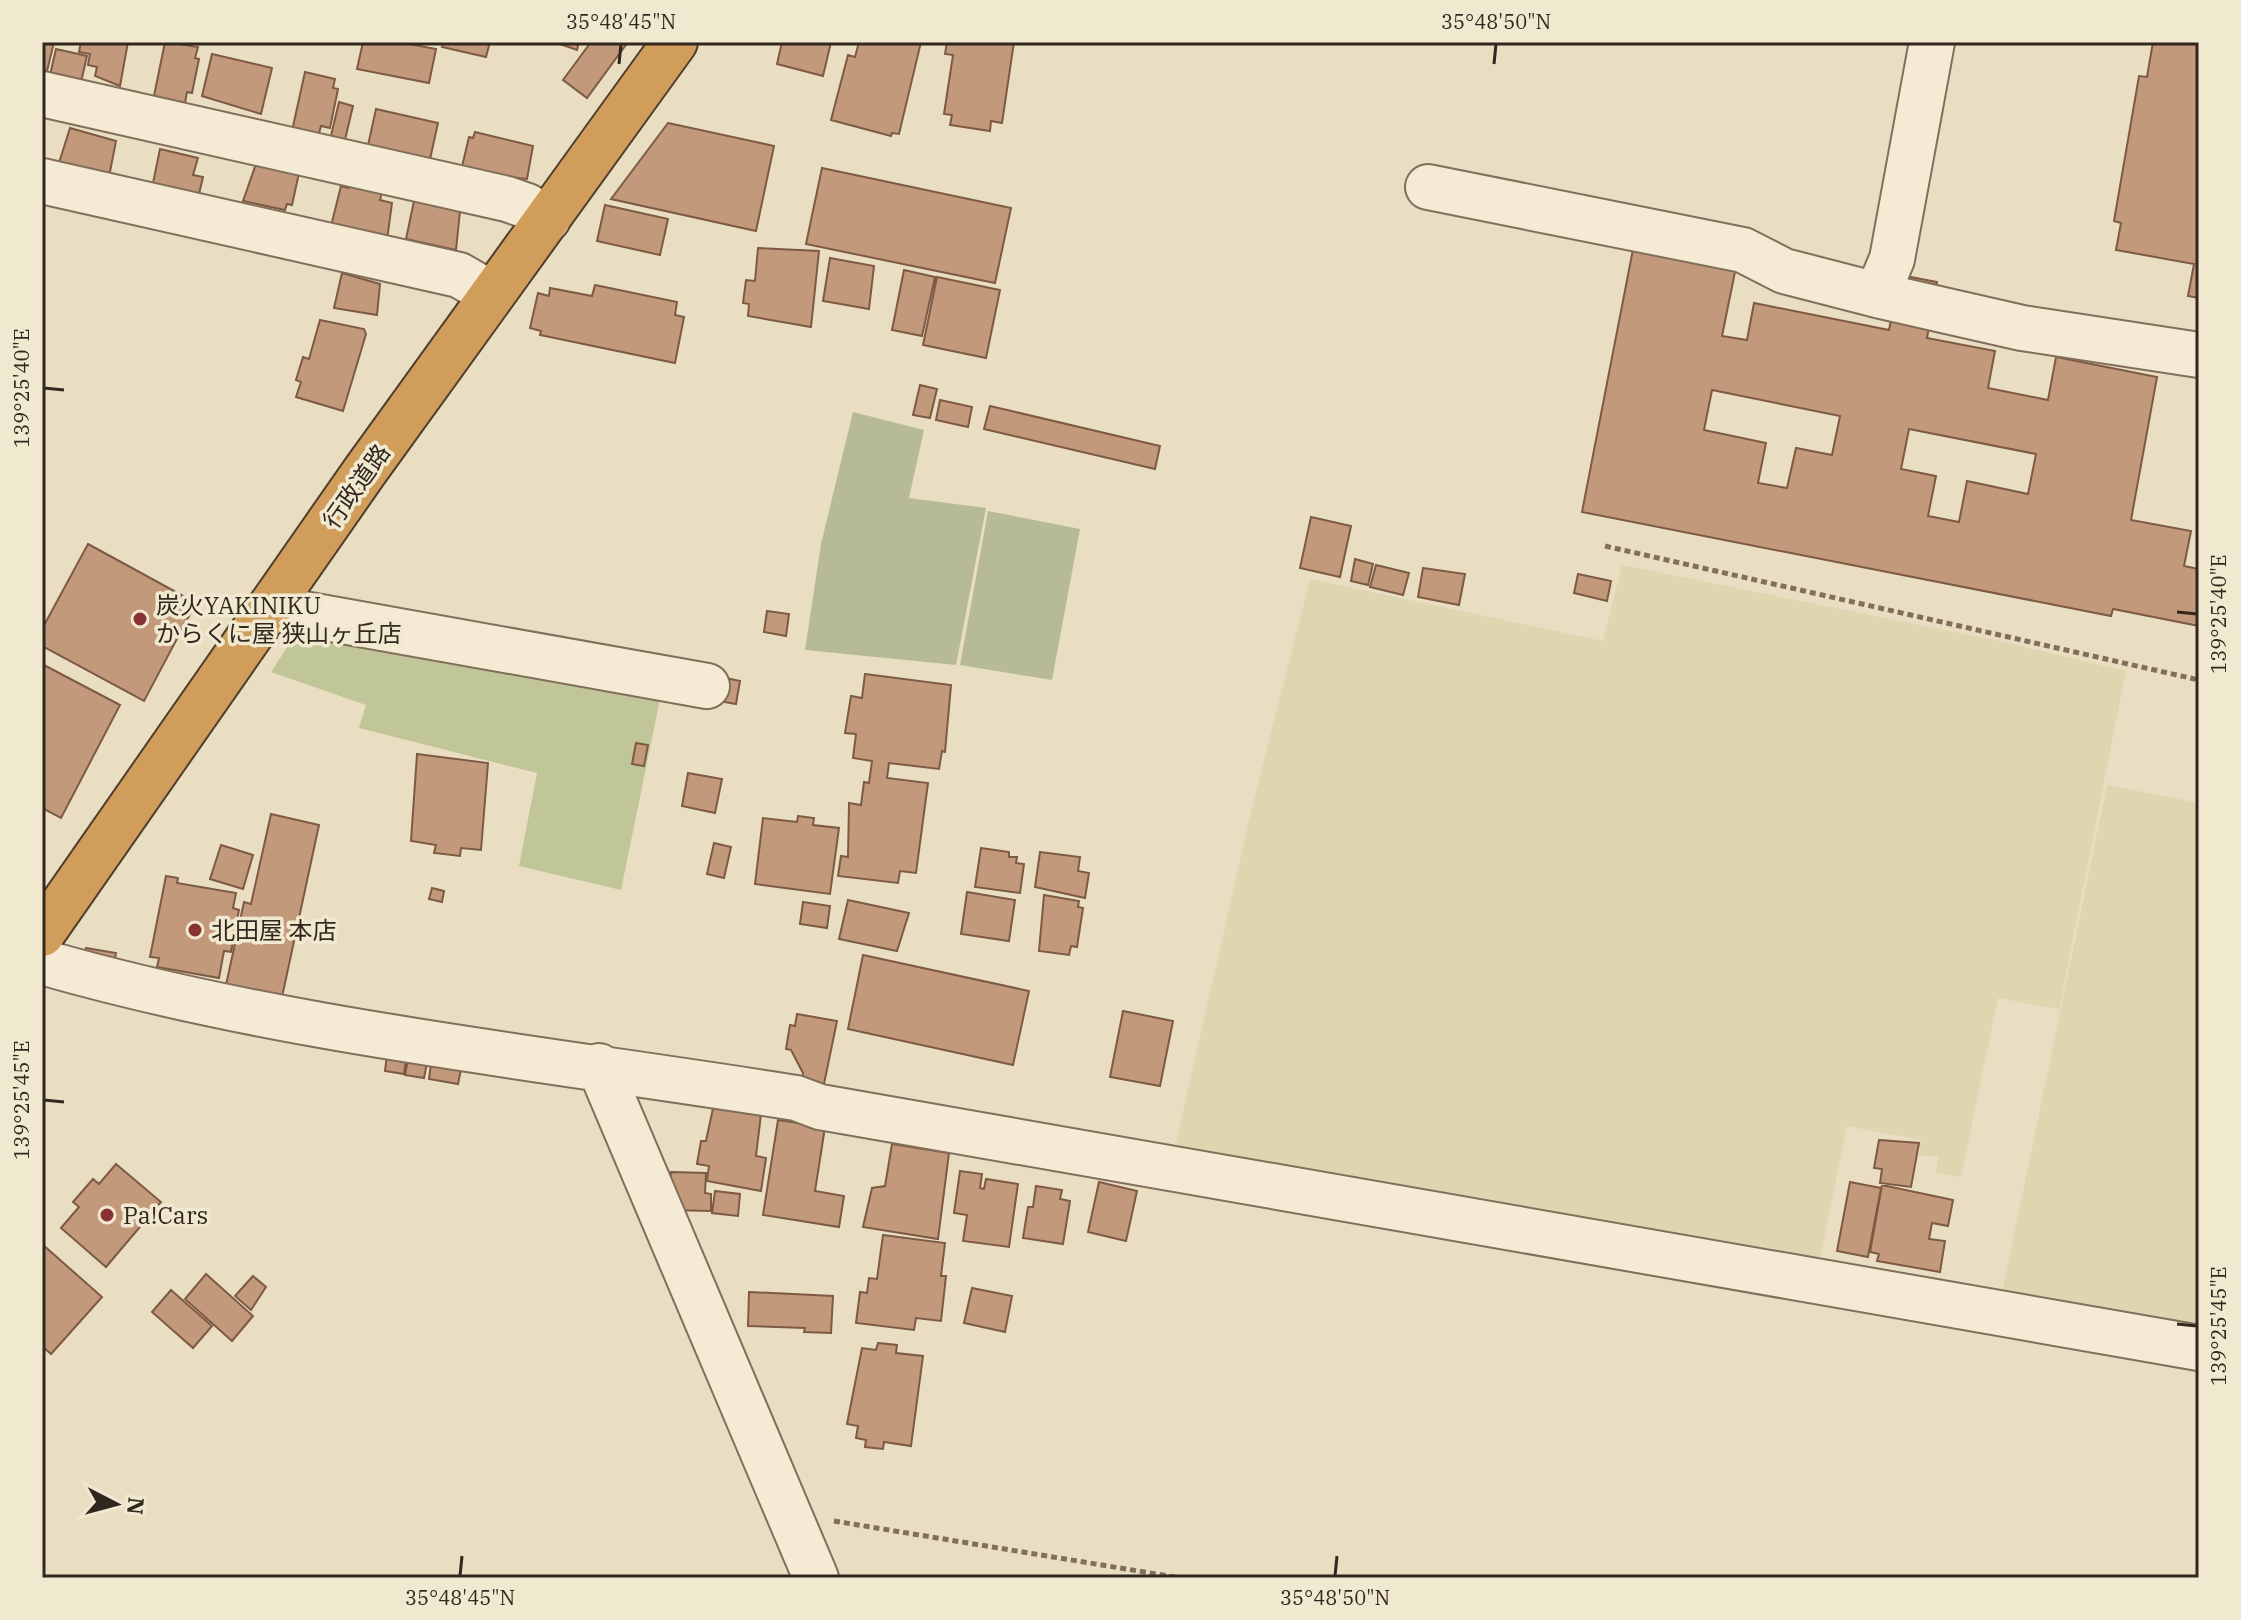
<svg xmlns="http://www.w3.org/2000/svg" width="2241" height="1620" viewBox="0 0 2241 1620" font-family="'IBM Plex Serif','Noto Sans JP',serif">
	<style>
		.farmland { fill: #ded6b0 }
		.green { fill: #c0c697 }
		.cemetery { fill: #b6bb96 }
		.building { fill: #c3997b; stroke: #7d5a43; stroke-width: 2; fill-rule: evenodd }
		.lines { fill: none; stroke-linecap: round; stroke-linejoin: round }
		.minor-casing { stroke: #816f5b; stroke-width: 48 }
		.highway-casing { stroke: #4f3e2f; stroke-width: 48 }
		.path { stroke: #816f5b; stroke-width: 5; stroke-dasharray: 6 4; stroke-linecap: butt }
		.minor { stroke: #f5ebd4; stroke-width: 44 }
		.highway { stroke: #d19d5a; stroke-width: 44 }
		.ticks { fill: none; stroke: #32271e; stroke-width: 3 }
		.poi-dot { fill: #8a3131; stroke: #f1e8d0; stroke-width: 3 }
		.labels { text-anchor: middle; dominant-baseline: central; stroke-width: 7; stroke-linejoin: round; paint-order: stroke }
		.street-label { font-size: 24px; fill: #32271e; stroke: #f1e8d0 }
		.poi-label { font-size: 24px; fill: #32271e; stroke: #f1e8d0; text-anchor: start }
		.neatline { fill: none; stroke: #32271e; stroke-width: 3 }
		.ticks-label { font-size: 20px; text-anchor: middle; fill: #32271e }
	</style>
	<rect width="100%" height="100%" fill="#e9ddc2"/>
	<path class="farmland" d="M1622,565L2004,642L2126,671L2059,1009L1998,998L1961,1177L1936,1173L1938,1157L1919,1155L1921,1140L1847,1126L1819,1263L1174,1151L1249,821L1310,579L1603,641Z
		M2107,785L2199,803V1331L2001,1298Z"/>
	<path class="green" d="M296,634L660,699L621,890L519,866L537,773L359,728L366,705L271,672Z"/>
	<path class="cemetery" d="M853,412L924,430L909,498L986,508L956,665L805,650L821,544Z
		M988,511L1080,529L1052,680L960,665Z"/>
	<path class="building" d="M42,42H54L47,71L42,70Z
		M81,42H128L120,86L95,76L97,67L88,65L90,54L79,52Z
		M165,42L198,47L195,58L199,59L192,93L187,92L185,103L154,96Z
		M363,42H399L436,49L429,83L357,69Z
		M443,42H490L486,57L442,47Z
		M554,42H579L577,50Z
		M591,42H628L587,98L563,80Z
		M782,42H831L823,76L777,64Z
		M859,42H921L899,134L892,133L891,136L831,120L848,55L855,57Z
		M947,42H1014L1002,123L991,121L990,131L950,125L952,115L944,114L953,55L945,54Z
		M2153,42H2199V298L2188,296L2194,264L2116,250L2121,223L2114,221L2139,76L2147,77Z
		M56,49L87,56L81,82L50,75Z
		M212,54L272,68L261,114L202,96Z
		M305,72L335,79L333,88L338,89L330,128L321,126L318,137L292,131Z
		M339,102L353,106L344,144L330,140Z
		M376,109L438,123L429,164L367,150Z
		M668,123L774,146L756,231L611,199Z
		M70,128L116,141L109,177L58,166Z
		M475,132L533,146L527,179L461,171L469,137L473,138Z
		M160,149L198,158L193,175L203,177L198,198L152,188Z
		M256,164L299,173L292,205L287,204L285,210L243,201Z
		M822,168L1011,208L995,283L806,244Z
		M349,182L382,192L380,200L392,203L387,240L331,226L341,186L348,188Z
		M414,201L460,211L456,250L406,239Z
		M605,205L668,219L660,255L597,241Z
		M1635,239L1736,267L1722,336L1747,340L1754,303L1889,330L1900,275L1937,282L1927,338L1995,351L1988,388L2048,400L2056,357L2157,377L2131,520L2191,531L2184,566L2199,569V626L2113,609L2111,616L1582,512ZM1712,390L1840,416L1832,455L1796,448L1787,488L1758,483L1766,443L1704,430ZM1909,429L2036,454L2028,494L1967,481L1959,522L1928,516L1936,476L1901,469Z
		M758,248L819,251L811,327L748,316L749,304L743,303L746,280L755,281Z
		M830,258L874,266L869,309L823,301Z
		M904,270L935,277L922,336L892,330Z
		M342,273L380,284L377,315L334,308Z
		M937,277L1000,290L986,358L923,345Z
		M595,285L677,302L675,315L684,317L675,363L540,335L541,331L530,328L538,293L549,296L550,288L592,296Z
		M320,320L364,329L366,334L343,411L296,397L301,382L296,380L303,357L309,359Z
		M920,385L937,389L930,418L913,415Z
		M940,400L972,407L968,427L936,420Z
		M990,406L1160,446L1155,469L984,429Z
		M1311,517L1351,526L1340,577L1300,568Z
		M88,544L196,603L144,701L42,646V629Z
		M1355,559L1373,564L1368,585L1351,581Z
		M1376,565L1409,573L1403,595L1370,587Z
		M1423,568L1465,574L1459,605L1418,597Z
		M1578,574L1611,581L1607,601L1574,593Z
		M767,611L789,614L786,636L764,632Z
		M42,664L120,705L61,818L42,808Z
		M865,674L951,685L945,752L942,751L939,769L889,763L887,778L928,783L916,873L900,871L898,883L838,876L841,856L848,857L849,803L861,805L864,782L869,783L872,761L853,758L856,734L845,733L851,696L862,698Z
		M717,676L740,681L736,704L713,700Z
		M636,743L648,745L644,766L632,764Z
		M417,754L488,763L481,850L461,848L460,856L434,853L436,845L411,841Z
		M688,773L722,779L715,813L682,806Z
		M271,814L319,825L282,997L226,985L244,902L251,904Z
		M798,816L814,818L813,825L839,828L830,894L755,884L763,818L797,822Z
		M714,843L731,847L724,878L707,874Z
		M221,845L253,855L243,889L210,879Z
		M981,848L1009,852V857H1017L1016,863L1024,864L1020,893L975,887Z
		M1040,852L1080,857L1078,871L1089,873L1085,898L1035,887Z
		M166,876L178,878L177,883L236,893L233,908L239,910L231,952L224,951L219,978L157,967L159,958L150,957Z
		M432,888L444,891L442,902L429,899Z
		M967,892L1015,900L1009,941L961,934Z
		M1044,895L1079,901L1078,907L1083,908L1077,947L1071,946L1069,955L1039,951Z
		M848,900L909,913L897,951L839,939Z
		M803,902L830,906L827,928L800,924Z
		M86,948L116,953L114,964L84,959Z
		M863,955L1029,991L1013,1065L848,1029Z
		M1123,1011L1173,1021L1160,1086L1110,1077Z
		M797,1014L837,1021L824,1084L802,1081L803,1073L791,1050L786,1049L790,1025L795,1026Z
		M387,1055L406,1058L404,1074L385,1071Z
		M408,1060L427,1063L424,1078L405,1075Z
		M431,1064L461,1069L458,1084L429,1079Z
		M713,1108L761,1114L756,1156L766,1158L761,1191L707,1181L709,1166L697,1164L701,1141H706Z
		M778,1120L825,1127L815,1191L844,1196L839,1227L763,1215Z
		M1879,1140L1919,1143L1911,1187L1880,1183L1882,1169L1874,1168Z
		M892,1144L949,1153L938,1239L863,1227L872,1188L885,1186Z
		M116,1164L161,1202L106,1267L61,1228L79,1207L73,1202L93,1179L99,1184Z
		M960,1171L982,1174L980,1188L984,1189L986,1179L1018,1184L1009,1247L963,1241L967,1215L954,1213Z
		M671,1172L706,1173L705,1193L711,1194V1211L669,1210Z
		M1099,1182L1137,1191L1126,1241L1088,1232Z
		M1850,1182L1881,1188L1868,1257L1837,1251Z
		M1882,1185L1953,1200L1948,1226L1932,1223L1929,1239L1945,1241L1940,1272L1877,1261L1879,1254L1870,1252Z
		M1036,1186L1062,1190L1060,1199L1070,1201L1063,1244L1023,1238L1028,1207H1033Z
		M715,1191L740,1194L738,1216L712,1213Z
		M883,1235L945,1243L941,1276H946L941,1321L916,1318L914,1330L856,1323L860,1292L867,1293L869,1278L877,1279Z
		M42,1244L102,1297L51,1354L42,1346Z
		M206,1274L253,1316L232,1341L185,1299Z
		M253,1276L266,1287L251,1310L235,1296Z
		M972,1288L1012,1296L1005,1332L964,1323Z
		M171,1290L212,1326L193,1348L152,1312Z
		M749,1292L833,1296L831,1333L804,1332L805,1328L748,1326Z
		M878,1343L897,1345L896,1353L923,1356L911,1446L884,1442L883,1449L865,1447L866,1440L856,1438L858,1426L847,1424L862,1348L876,1350Z"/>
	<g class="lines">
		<defs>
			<path id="minor" d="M42,94L507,199L527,206L548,219
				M42,181L459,275L492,294
				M1428,187L1743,250L1784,271L1877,295L2022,328L2199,355
				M1877,295L1892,259L1932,42
				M270,608L707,686
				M42,962C285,1032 546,1058 796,1098L820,1107L2199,1348
				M599,1066L816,1578"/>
			<path id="highway" d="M42,934L365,471L675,42"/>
		</defs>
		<use href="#minor" class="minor-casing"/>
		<use href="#highway" class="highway-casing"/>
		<path class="path" d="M1605,546L2199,680
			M834,1521L1181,1578"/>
		<use href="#minor" class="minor"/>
		<use href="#highway" class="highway"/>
	</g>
	<path class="ticks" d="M619,64L621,44M1494,64L1496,44M44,388L64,390M2177,612L2197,614M44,1100L64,1102M2177,1324L2197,1326M460,1576L462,1556M1335,1576L1337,1556"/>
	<g class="poi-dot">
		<circle cx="140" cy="619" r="8"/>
		<circle cx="195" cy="930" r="8"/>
		<circle cx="107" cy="1215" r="8"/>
	</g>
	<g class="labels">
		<g class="street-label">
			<text transform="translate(356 486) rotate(-55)">行政道路</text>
		</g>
		<g class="poi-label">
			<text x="156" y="605">炭火YAKINIKU<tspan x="156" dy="28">からくに屋 狭山ヶ丘店</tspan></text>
			<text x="211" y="930">北田屋 本店</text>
			<text x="123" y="1215">Pa!Cars</text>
		</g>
	</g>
	<rect width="2241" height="1620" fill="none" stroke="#f1e8d0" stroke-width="88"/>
	<g transform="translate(116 1504) rotate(96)" stroke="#f1e8d0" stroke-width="6" paint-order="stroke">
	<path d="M0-6L14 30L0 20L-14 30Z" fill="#32271e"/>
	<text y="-12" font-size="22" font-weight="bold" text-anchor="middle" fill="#32271e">N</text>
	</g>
	<rect x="44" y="44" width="2153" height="1532" class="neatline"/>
	<g class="ticks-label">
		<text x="621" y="29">35°48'45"N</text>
		<text x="1496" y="29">35°48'50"N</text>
		<text transform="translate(22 388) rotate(-90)" y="7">139°25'40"E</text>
		<text transform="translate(2219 614) rotate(-90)" y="7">139°25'40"E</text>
		<text transform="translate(22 1100) rotate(-90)" y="7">139°25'45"E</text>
		<text transform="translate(2219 1326) rotate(-90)" y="7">139°25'45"E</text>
		<text x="460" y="1605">35°48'45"N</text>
		<text x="1335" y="1605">35°48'50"N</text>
	</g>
</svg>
